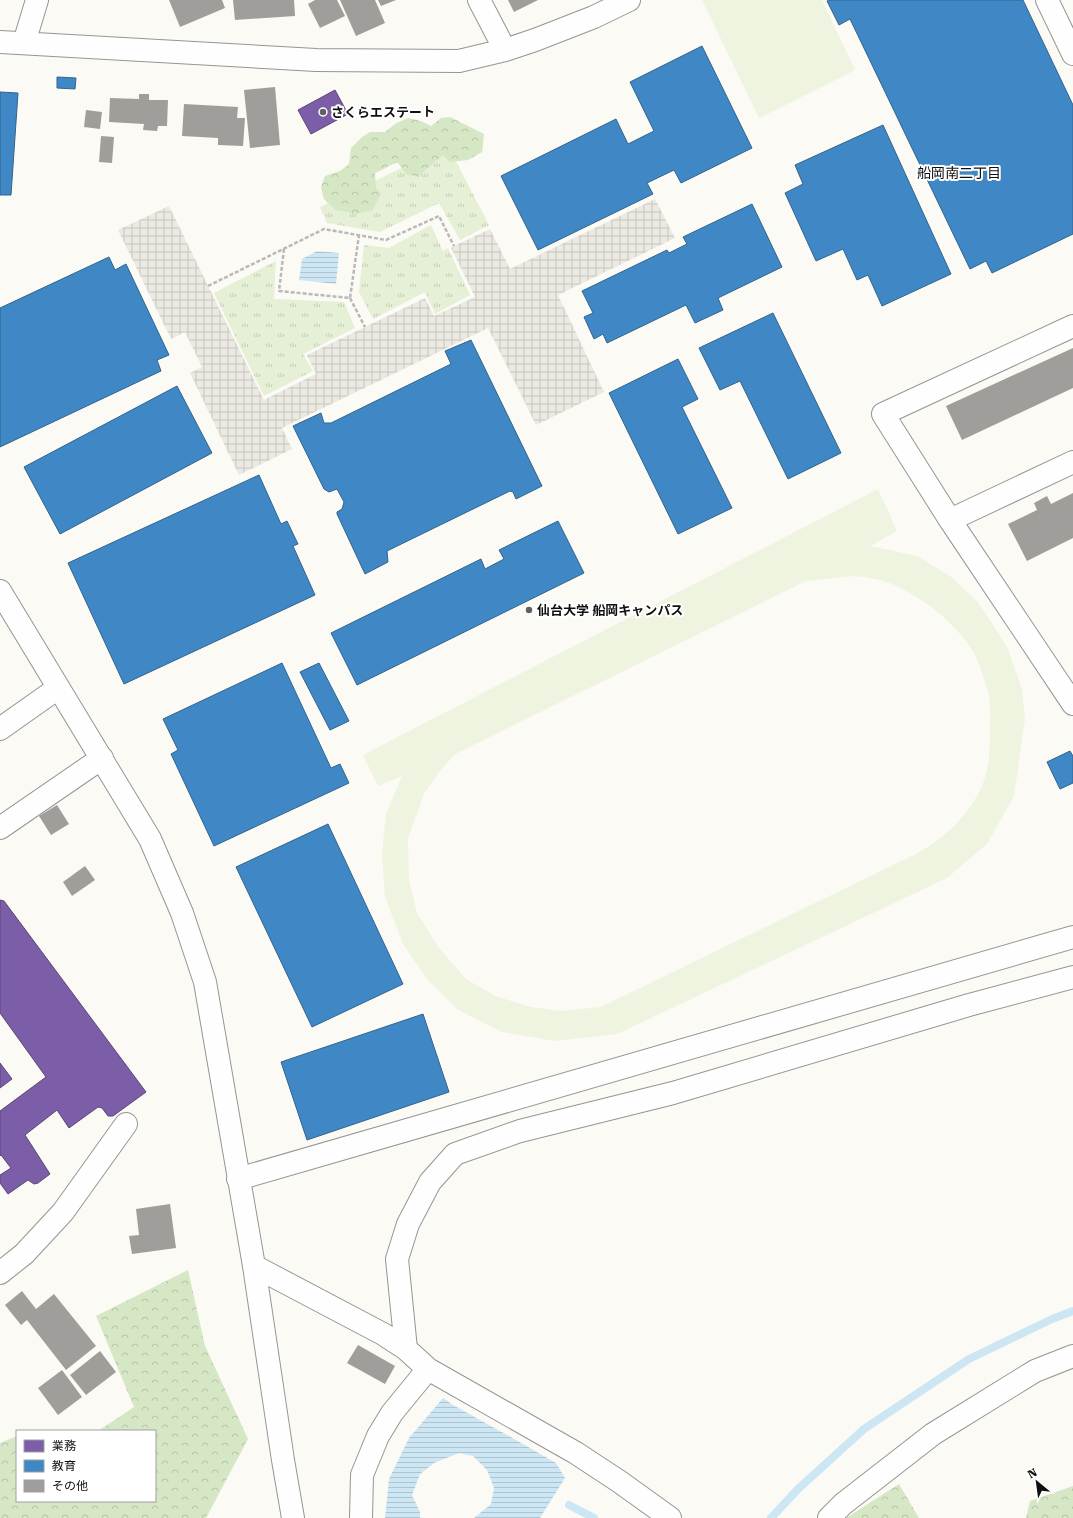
<svg xmlns="http://www.w3.org/2000/svg" width="1073" height="1518" viewBox="0 0 1073 1518" font-family="'Roboto Serif','Noto Sans JP',serif">
	<style>
		.grass { fill: url(#grass-tufts) }
		.forest { fill: url(#forest-crowns) }
		.pitch { fill: #eef4e0; fill-rule: evenodd }
		.plaza { fill: url(#plaza-grid) }
		.water { fill: url(#water-rules) }
		.offices { fill: #7b5ea7; stroke: #5b4679 }
		.schools { fill: #3f88c5; stroke: #31648e }
		.lines { fill: none; stroke-linecap: round; stroke-linejoin: round }
		.stream { stroke: #cde6f4; stroke-width: 8 }
		.building { fill: #9f9e9a }
		.minor-casing { stroke: #959593; stroke-width: 24 }
		.path { stroke: #b9b9b8; stroke-width: 2.5; stroke-dasharray: 4 2; stroke-linecap: butt }
		.minor { stroke: #fefefe; stroke-width: 22 }
		.poi-dot { fill: #626160; stroke: #fff; stroke-width: 1.5 }
		.labels { text-anchor: middle; dominant-baseline: central; stroke-width: 4; stroke-linejoin: round; paint-order: stroke }
		.poi-label { font-size: 13px; font-weight: bold; fill: #0f0f0f; stroke: #fff; text-anchor: start }
		.neighbourhood-label { font-size: 14px; fill: #0f0f0f; stroke: #fff }
	</style>
	<defs>
		<pattern id="grass-tufts" width="24" height="20" patternUnits="userSpaceOnUse"><rect width="24" height="20" fill="#e5f0d6"/><path d="M3 7l-1-3M5 7V3M7 7l1-3M15 17l-1-3M17 17v-4M19 17l1-3" fill="none" stroke="#c3cdb6"/></pattern>
		<pattern id="forest-crowns" width="20" height="18" patternUnits="userSpaceOnUse"><rect width="20" height="18" fill="#d6e7c5"/><path d="M2 6a3 3 0 1 1 6 0M12 15a3 3 0 1 1 6 0" fill="none" stroke="#b6c5a8"/></pattern>
		<pattern id="plaza-grid" width="8" height="8" patternUnits="userSpaceOnUse"><rect width="8" height="8" fill="#ebe9e1"/><path d="M0 4h8M4 0v8" fill="none" stroke="#c8c7c0"/></pattern>
		<pattern id="water-rules" width="6" height="5" patternUnits="userSpaceOnUse"><rect width="6" height="5" fill="#cde6f4"/><path d="M0 2.5h6" fill="none" stroke="#afc4d0"/></pattern>
	</defs>
	<rect width="100%" height="100%" fill="#fbfaf5"/>
	<path class="grass" d="M448,146L489,225L460,240L439,203L380,232L327,223L320,207Z
		M431,225L443,251L448,248L470,295L435,314L425,292L373,319L359,292L364,245L389,248Z
		M276,261L274,299L344,302L355,328L303,354L313,371L264,396L214,293Z"/>
	<path class="forest" d="M450,117L484,134L482,152L468,160L450,162L443,155C435,163 426,168 419,177L406,174L398,163C390,164 384,170 375,173L376,188L381,193L373,210L357,214L336,210L324,199L321,187L325,176L340,171L349,164L351,148L362,137L370,132H385L395,124L408,118L421,121L431,126L441,118Z
		M188,1270L205,1346L248,1439L206,1518H0V1443L17,1436V1501H155V1431H98L134,1407L96,1316Z
		M899,1484L919,1518H846Z
		M1073,1486V1518H1026L1030,1501Z"/>
	<path class="pitch" d="M702,0H822L855,70L759,118Z
		M878,489L897,531L870,546L917,556L950,576L978,602L1007,647L1022,689L1025,719L1014,796L987,844L947,878L617,1034L554,1041L502,1032L457,1009L427,979L403,944L385,897L382,852L386,814L402,776L378,786L363,755ZM854,576C866,577 880,579 892,584C923,598 952,620 971,648C980,662 985,681 989,696C991,708 990,721 990,733C990,750 989,770 982,786C969,815 943,840 916,854L601,1007L561,1011L531,1007L495,996L466,979L439,948L417,913L409,880L408,838L424,794L439,772L455,754L806,581Z"/>
	<path class="plaza" d="M655,199L675,238L558,295L604,392L536,425L488,328L282,428L292,449L239,475L190,373L202,367L185,332L171,339L118,230L169,206L264,400L316,374L307,355L425,298L434,316L475,297L451,248L454,246L490,229L510,269Z"/>
	<path class="water" d="M317,251L339,253L336,284L299,280L302,259Z
		M443,1398L453,1405L509,1436L556,1463L565,1478L540,1518H474L491,1504L494,1488L487,1470L473,1456L459,1453L434,1463L420,1474L412,1495L420,1512V1518H385L389,1479L409,1438Z"/>
	<path class="offices" d="M335,90L348,114L311,134L298,110Z
		M0,900L4,901L146,1092L113,1116H108L102,1108L98,1107L69,1128L57,1110L25,1135L50,1174L38,1183L34,1184L28,1180L8,1194L0,1183V1175L11,1168L1,1155L0,1156V1111L46,1077L0,1013Z
		M0,1063L12,1079L0,1088Z"/>
	<path class="schools" d="M829,0H1023L1073,105V234L992,273L986,261L970,269L850,19L839,25L827,1Z
		M702,46L752,148L681,183L674,170L647,183L653,194L538,250L501,176L616,119L628,144L654,131L630,82Z
		M57,77L76,78L75,89L57,88Z
		M0,92L18,93L11,195H0Z
		M883,125L951,274L882,306L868,275L857,280L843,249L816,261L785,193L803,184L795,165Z
		M752,204L782,267L718,298L723,310L695,323L686,305L607,343L603,334L594,339L584,317L593,313L582,291L667,250L669,253L687,244L683,237Z
		M109,257L115,270L126,264L169,355L157,360L161,371L0,447V308Z
		M773,313L841,453L788,479L740,381L720,390L699,348Z
		M471,340L542,486L516,499L513,492L510,491L387,551L388,562L365,574L337,514V512L342,509L344,502L337,489L329,492L324,489L293,426L321,413L324,423H331L451,364L445,351Z
		M678,359L698,399L682,407L732,508L678,534L609,393Z
		M177,386L212,453L60,534L24,467Z
		M259,475L281,524L287,521L298,544L293,546L315,595L124,684L68,563Z
		M558,521L584,573L357,685L331,633L481,559L485,569L504,559L499,550Z
		M282,663L331,768L340,764L349,783L214,846L171,754L178,750L163,719Z
		M319,663L349,721L330,730L300,672Z
		M1070,751L1073,756V783L1060,789L1047,762Z
		M328,824L403,984L312,1027L236,867Z
		M423,1014L449,1092L307,1140L281,1062Z"/>
	<g class="lines">
		<path class="stream" d="M569,1505L594,1518
			M771,1518L798,1489L864,1429L969,1359L1052,1319L1073,1311"/>
	</g>
	<path class="building" d="M169,0H222L225,8L180,27Z
		M233,0H294L295,16L235,20Z
		M315,0H337L345,16L320,28L308,4Z
		M340,0H375L385,23L356,36Z
		M378,0H396L381,6Z
		M508,0H538L514,12Z
		M275,87L280,145L250,148L244,90Z
		M139,94H149V100H168L167,126H158L157,131L143,130L144,124L109,122L110,98L139,99Z
		M184,104L238,107L237,118H245L243,146L218,145V138L182,136Z
		M86,110L102,112L100,129L84,127Z
		M101,136L114,137L112,163L99,162Z
		M1073,348V388L962,440L946,406Z
		M1073,493V538L1027,561L1008,524L1037,510L1034,503L1047,496L1051,504Z
		M57,805L69,824L51,835L39,816Z
		M85,866L95,880L72,896L63,882Z
		M170,1204L176,1248L132,1254L129,1236L139,1235L136,1209Z
		M22,1291L36,1309L54,1294L96,1346L66,1370L27,1320L21,1325L5,1305Z
		M358,1345L395,1366L385,1384L347,1363Z
		M100,1351L116,1372L86,1395L70,1375Z
		M62,1370L82,1397L58,1415L38,1388Z"/>
	<g class="lines">
		<defs>
			<path id="minor" d="M479,0L505,50
				M1047,0L1073,54
				M0,42L316,60L459,61L505,50L535,40L594,17L629,0
				M24,43L37,0
				M1073,326L883,414L950,520L1073,704
				M950,520L1073,462
				M0,591L150,839L182,913L205,982L254,1266L283,1460L293,1518
				M0,729L58,688
				M0,828L102,758
				M238,1179L1073,937
				M254,1266L383,1334L406,1349L428,1369L576,1453L620,1482L670,1518
				M0,1273L24,1254L63,1212L126,1124
				M406,1349L397,1259L408,1224L430,1182L455,1154L520,1131L673,1093L969,1005L1073,977
				M361,1518L362,1475L378,1436L392,1413L428,1369
				M829,1518L843,1504L933,1434L1035,1371L1073,1356"/>
		</defs>
		<use href="#minor" class="minor-casing"/>
		<path class="path" d="M284,249L279,291L350,298L359,235
			M208,286L324,229L386,240L439,216L454,246
			M350,298L365,327"/>
		<use href="#minor" class="minor"/>
	</g>
	<g class="poi-dot">
		<circle cx="323" cy="112" r="4"/>
		<circle cx="529" cy="610" r="4"/>
	</g>
	<g class="labels">
		<g class="poi-label">
			<text x="331" y="112">さくらエステート</text>
			<text x="537" y="610">仙台大学 船岡キャンパス</text>
		</g>
		<g class="neighbourhood-label">
			<text x="959" y="173">船岡南二丁目</text>
		</g>
	</g>
	<rect x="16" y="1430" width="140" height="72" fill="#ffffff" stroke="#9f9f9f"/>
	<rect x="24" y="1440" width="20" height="12" fill="#7b5ea7" stroke="#9f9f9f"/>
	<text x="52" y="1450" font-size="12" fill="#0f0f0f">業務</text>
	<rect x="24" y="1460" width="20" height="12" fill="#3f88c5" stroke="#9f9f9f"/>
	<text x="52" y="1470" font-size="12" fill="#0f0f0f">教育</text>
	<rect x="24" y="1480" width="20" height="12" fill="#9f9e9a" stroke="#9f9f9f"/>
	<text x="52" y="1490" font-size="12" fill="#0f0f0f">その他</text>
	<g transform="translate(1037 1482) rotate(331)" stroke="#ffffff" stroke-width="3" paint-order="stroke">
	<path d="M0-3L7 15L0 10L-7 15Z" fill="#0f0f0f"/>
	<text y="-6" font-size="11" font-weight="bold" text-anchor="middle" fill="#0f0f0f">N</text>
	</g>
</svg>
